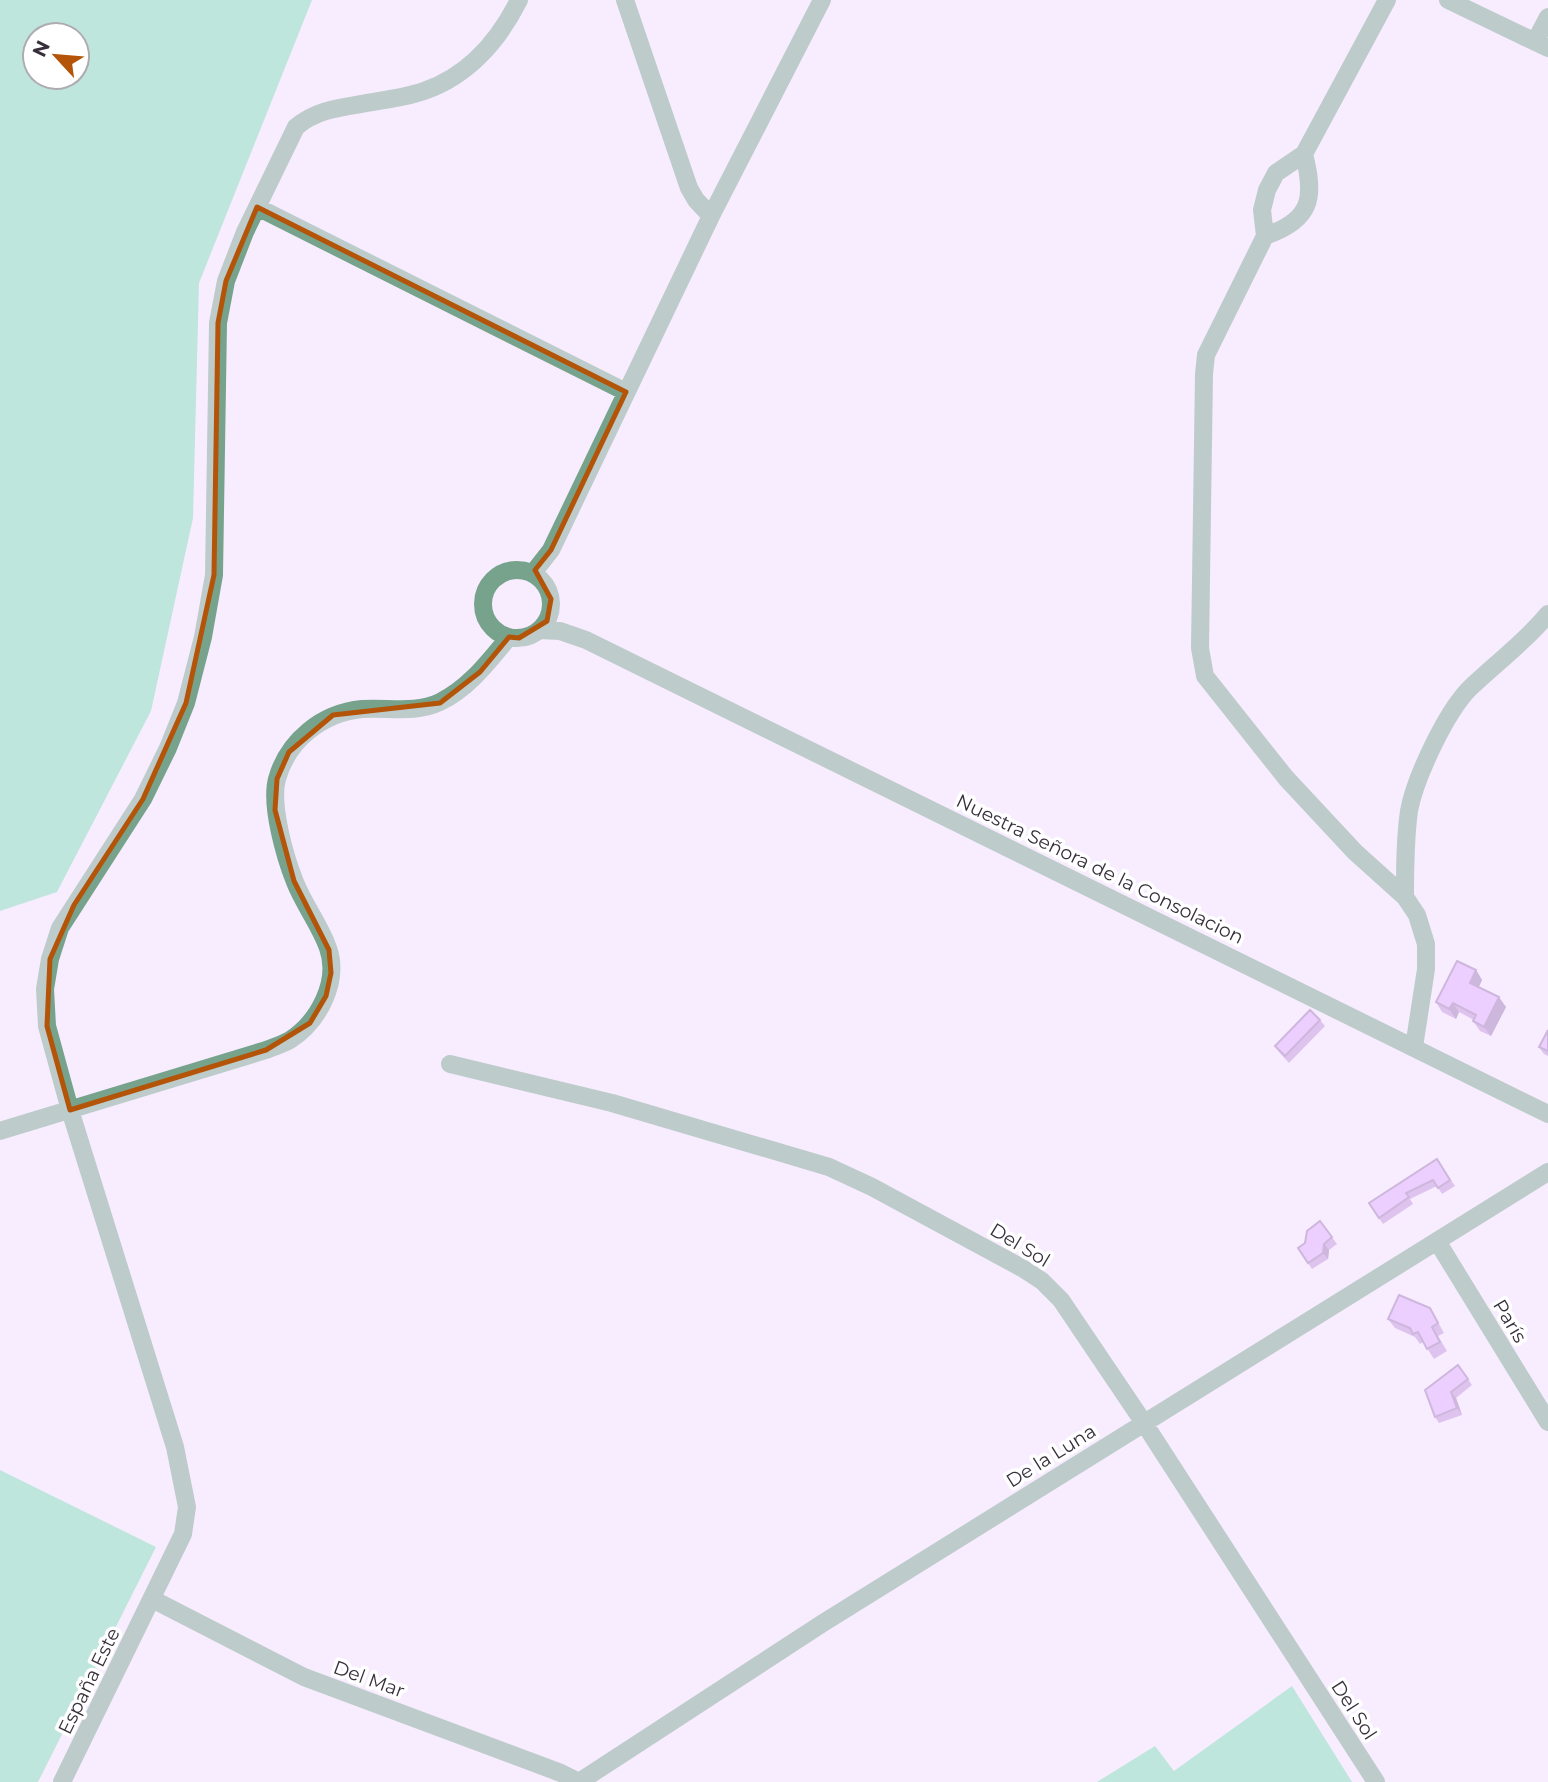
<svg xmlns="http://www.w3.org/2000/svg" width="1548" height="1782" viewBox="0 0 1548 1782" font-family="Montserrat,sans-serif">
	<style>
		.green { fill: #7bddb2; fill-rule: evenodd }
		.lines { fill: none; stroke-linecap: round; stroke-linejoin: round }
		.minor { stroke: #77a38d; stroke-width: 18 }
		.wall { fill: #bf91da }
		.shaded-wall { fill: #9b76b2 }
		.building { fill: #dea9fe; stroke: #9b76b2; stroke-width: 2 }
		.marked { fill: none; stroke: #b35408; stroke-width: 5; stroke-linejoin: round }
		.labels { text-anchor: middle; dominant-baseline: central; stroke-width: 7; stroke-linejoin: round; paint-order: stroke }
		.street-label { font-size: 19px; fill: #37303b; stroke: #fff }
	</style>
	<rect width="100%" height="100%" fill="#f8edff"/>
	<path class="green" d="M0,0H312L199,283L193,518L151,711L57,892L0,911ZM35,35H77V77H35Z
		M0,1470L156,1547L38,1782H0Z
		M1292,1686L1352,1782H1097L1155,1746L1174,1771Z"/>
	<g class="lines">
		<path class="minor" d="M625,0L689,188L696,200L711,216
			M1387,0L1304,154L1276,173L1267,190L1262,210L1265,236L1206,355L1204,374L1200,648L1205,676L1286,778L1355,852L1405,897L1417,915L1426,944V969L1414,1047
			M1448,0L1548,48
			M1535,42L1548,17
			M257,207L626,392
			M1265,236C1312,220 1315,198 1304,154
			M483 604a34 34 0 1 1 68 0a34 34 0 1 1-68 0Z
			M533,573L551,550L711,216L822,0
			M539,630L560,631L586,640L1548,1114
			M1405,897C1405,868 1405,840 1409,811C1415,778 1446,712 1470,688C1496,663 1525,642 1548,614
			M450,1064L612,1103L829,1167L872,1187L1022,1268L1042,1281L1061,1300L1144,1423L1376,1782
			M0,1131L266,1050C274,1047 283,1044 290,1040C318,1022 340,982 328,948C320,925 304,905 295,882C285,857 270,805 277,779C288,740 322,713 362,709C388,707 415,714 440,702C469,688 489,661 509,637
			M1437,1241L1548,1422
			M152,1599L304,1677L561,1773L579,1782
			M62,1782L183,1534L187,1507L175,1447L70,1110L47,1026L45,989L50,959L60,928L143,799L168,748L186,703L203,637L214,575L218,323L226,281L245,232L296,127C315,111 336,108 361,104C382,100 404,98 424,91C468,76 499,40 519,0
			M579,1782L823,1623L1548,1172"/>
	</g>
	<path class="wall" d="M1476,970L1482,980L1479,987L1506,1007L1491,1036L1480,1031L1473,1021L1474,1020L1459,1012L1456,1019L1442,1012L1436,1002Z
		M1320,1020L1325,1026L1289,1063L1279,1052L1275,1046Z
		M1548,1030V1056L1544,1054L1539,1047Z
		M1437,1159L1455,1186L1442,1194L1437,1186L1410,1199L1413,1204L1383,1224L1369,1203Z
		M1320,1221L1337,1244L1329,1250L1328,1259L1312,1269L1298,1248L1305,1243Z
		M1430,1308L1444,1333L1438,1336L1447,1351L1434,1359L1423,1342L1420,1344L1415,1337L1395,1328L1388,1319Z
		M1458,1365L1472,1385L1456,1398L1462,1415L1439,1423L1435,1417Z"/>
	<path class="shaded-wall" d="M1476,970L1482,980L1476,992L1470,983Z
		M1499,997L1506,1007L1491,1036L1484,1027Z
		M1453,1003L1459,1012L1456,1019L1449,1009Z
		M1324,1244L1329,1250L1328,1259L1323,1253Z
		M1451,1392L1456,1398L1462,1415L1457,1408Z"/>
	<path class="building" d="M1457,961L1476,970L1470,983L1499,997L1484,1027L1473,1021L1476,1015L1453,1003L1449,1009L1436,1002Z
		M1310,1010L1320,1020L1285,1056L1275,1046Z
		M1548,1030V1051L1539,1047Z
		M1437,1159L1450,1180L1438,1188L1433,1180L1406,1193L1409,1197L1379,1218L1369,1203Z
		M1320,1221L1332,1237L1324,1244L1323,1253L1308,1263L1298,1248L1305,1243L1307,1231Z
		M1399,1295L1430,1308L1438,1323L1432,1327L1440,1342L1427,1349L1418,1332L1413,1334L1410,1328L1388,1319Z
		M1458,1365L1468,1379L1451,1392L1457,1408L1435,1417L1425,1390Z"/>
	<path d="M0 0H1548V1782H0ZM257,207L626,392L551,550L535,570L551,599L547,621L519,638L509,637L480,672L440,703L333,715L289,752L277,779L275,810L294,881L329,950L331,973L326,996L310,1023L266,1050L70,1110L47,1026L50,959L74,905L143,799L186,703L214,575L218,323L226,281Z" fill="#f8edff" fill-opacity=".55" fill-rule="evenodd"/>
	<path class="marked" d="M257,207L626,392L551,550L535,570L551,599L547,621L519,638L509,637L480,672L440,703L333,715L289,752L277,779L275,810L294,881L329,950L331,973L326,996L310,1023L266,1050L70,1110L47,1026L50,959L74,905L143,799L186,703L214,575L218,323L226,281Z"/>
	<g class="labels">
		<g class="street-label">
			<text transform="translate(1100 869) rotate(26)">Nuestra Señora de la Consolacion</text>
			<text transform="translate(1020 1245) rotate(31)">Del Sol</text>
			<text transform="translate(1510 1321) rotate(59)">París</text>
			<text transform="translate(1051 1456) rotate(-32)">De la Luna</text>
			<text transform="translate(369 1679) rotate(20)">Del Mar</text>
			<text transform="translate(89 1681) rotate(-64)">España Este</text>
			<text transform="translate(1354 1710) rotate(57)">Del Sol</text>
		</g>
	</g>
	<g transform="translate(56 56) rotate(296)"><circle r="33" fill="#ffffff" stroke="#afacb1" stroke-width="2"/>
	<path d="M0-5L12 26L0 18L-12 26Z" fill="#b35408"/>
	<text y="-10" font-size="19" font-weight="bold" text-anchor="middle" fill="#37303b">N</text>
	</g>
</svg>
